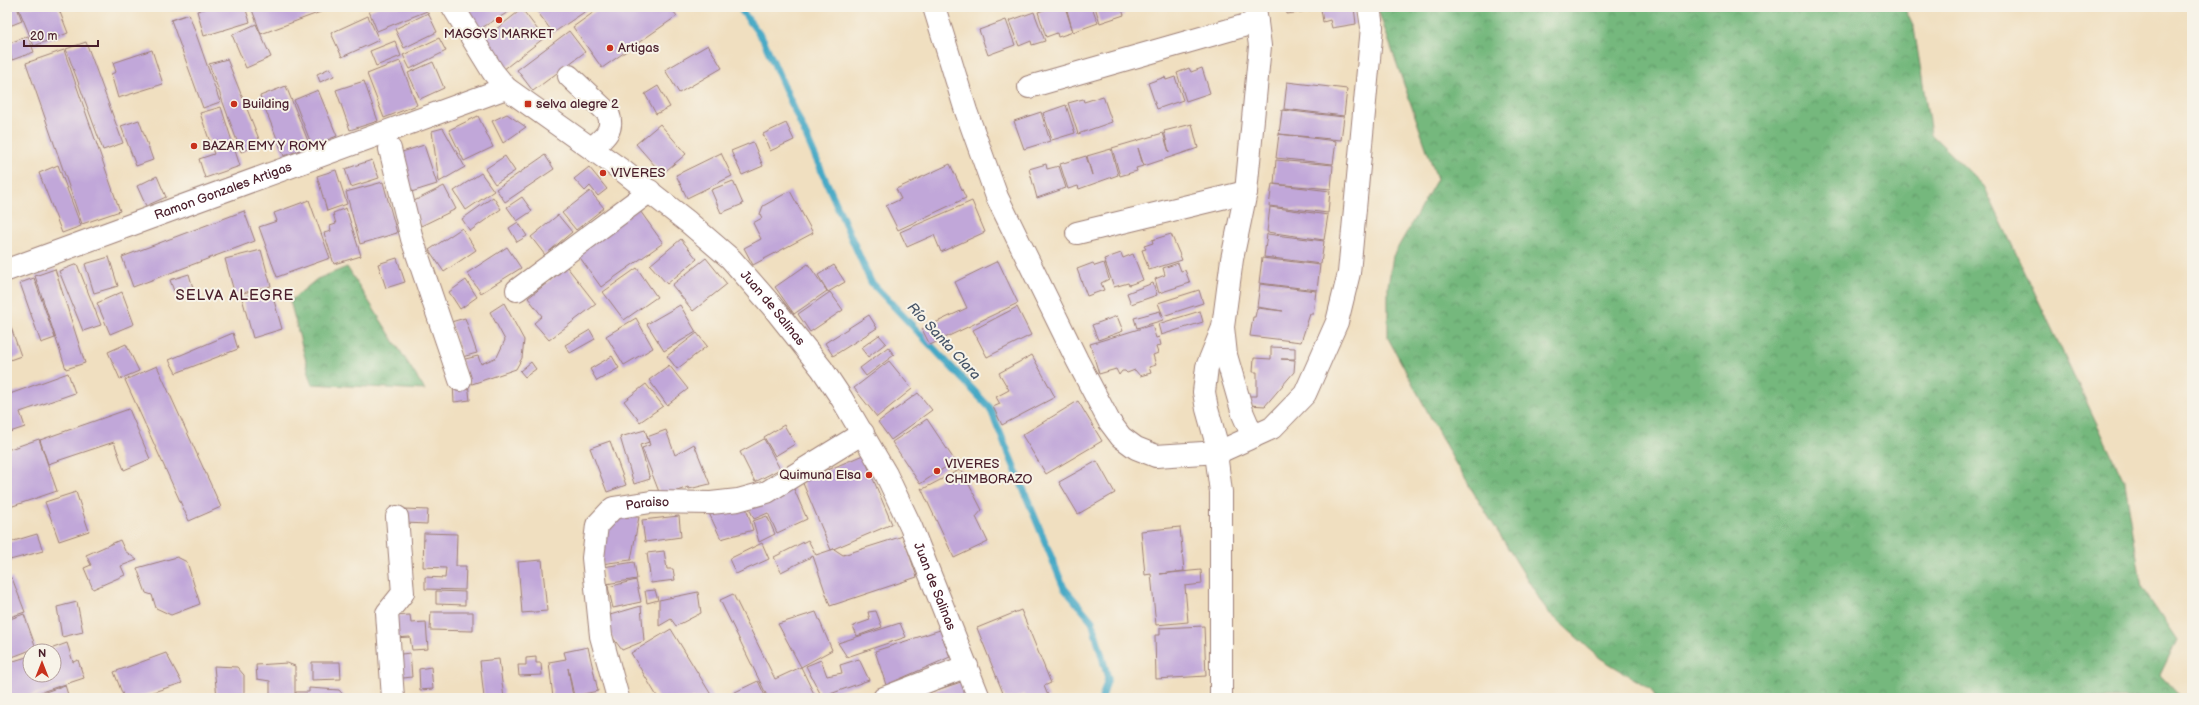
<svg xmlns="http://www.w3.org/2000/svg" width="2199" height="705" viewBox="0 0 2199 705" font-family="'Balsamiq Sans',sans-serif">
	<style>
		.forest { fill: url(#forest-crowns); stroke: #5f6c54 }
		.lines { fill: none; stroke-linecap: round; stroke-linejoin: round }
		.stream { stroke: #45a8c5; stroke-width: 7 }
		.building { fill: #c1a7d9 }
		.minor-casing { stroke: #9d7f76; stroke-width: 24 }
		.minor { stroke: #fff; stroke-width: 22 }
		.poi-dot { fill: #c8321e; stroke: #f7f3e8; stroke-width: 1.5 }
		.labels { text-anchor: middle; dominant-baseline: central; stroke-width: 4; stroke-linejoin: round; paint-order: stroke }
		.poi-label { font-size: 13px; fill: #4a1f2b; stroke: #f7f3e8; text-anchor: start }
		.street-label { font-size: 13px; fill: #4a1f2b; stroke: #f7f3e8 }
		.water-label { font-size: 14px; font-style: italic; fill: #485669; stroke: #f7f3e8 }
		.quarter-label { font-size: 15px; letter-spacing: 1px; fill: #4a1f2b; stroke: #f7f3e8 }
	</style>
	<defs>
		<pattern id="forest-crowns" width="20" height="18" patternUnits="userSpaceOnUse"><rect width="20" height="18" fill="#74b87d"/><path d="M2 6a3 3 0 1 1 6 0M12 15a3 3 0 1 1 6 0" fill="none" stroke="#619567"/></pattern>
	</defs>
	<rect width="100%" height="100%" fill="#f7f3e8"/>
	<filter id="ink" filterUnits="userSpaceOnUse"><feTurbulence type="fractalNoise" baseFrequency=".025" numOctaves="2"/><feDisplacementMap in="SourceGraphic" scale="8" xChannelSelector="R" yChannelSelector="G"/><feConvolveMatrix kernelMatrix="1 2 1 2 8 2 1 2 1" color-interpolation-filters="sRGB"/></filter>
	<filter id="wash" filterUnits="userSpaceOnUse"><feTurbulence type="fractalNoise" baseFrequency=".012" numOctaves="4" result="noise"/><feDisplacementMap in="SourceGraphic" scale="16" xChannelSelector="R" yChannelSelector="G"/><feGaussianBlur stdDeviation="0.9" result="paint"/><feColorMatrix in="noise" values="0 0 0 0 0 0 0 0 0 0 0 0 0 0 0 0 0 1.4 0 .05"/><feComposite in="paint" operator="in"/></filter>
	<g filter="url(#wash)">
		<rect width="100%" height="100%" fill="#f0dfc0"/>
		<path class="forest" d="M1377,7H1904L1914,28L1931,134L1984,186L2125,483L2142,588L2177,640L2160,675L2177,693V698H1656L1651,689L1600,658L1547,611L1454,461L1388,338V286L1393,256L1437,179Z
			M347,267L425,390L312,384L290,301L317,279Z"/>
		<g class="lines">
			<path class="stream" d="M739,7L763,39L871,282L990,408L1064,588L1092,621L1108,678L1102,698"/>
		</g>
		<g id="blocks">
			<path class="building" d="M7,7H17L22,21L7,27Z
				M18,7H58L68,33L34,46Z
				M210,7H245L250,22L204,36L197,11Z
				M251,7H334L261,34Z
				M378,7H425L427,11L377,31L369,11Z
				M465,7H517L478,30Z
				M542,7H592L553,33L537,11Z
				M601,7H670L677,16L602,68L573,27Z
				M1053,7H1065L1073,32L1058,37L1057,33L1046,37L1038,12Z
				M1066,7H1092L1098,23L1073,32Z
				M1095,7H1121L1124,15L1100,23Z
				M1286,7H1354L1356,24L1332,28L1330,20L1323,22L1321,9L1287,14Z
				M522,9L544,38L503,70L481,41Z
				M1034,12L1045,41L1032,45L1031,41L1019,46L1009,21Z
				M428,13L437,32L404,48L395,29Z
				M189,14L220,102L203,108L171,20Z
				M368,16L379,40L342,57L331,33Z
				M1006,20L1015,45L988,55L979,30Z
				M256,24L271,57L246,68L232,35Z
				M569,31L585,52L533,91L517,70Z
				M28,36L34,52L12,60L7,44Z
				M439,38L446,51L410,69L403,55Z
				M395,41L401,56L376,66L370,51Z
				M86,42L123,143L103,150L66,49Z
				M708,45L722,68L679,93L665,70Z
				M64,50L120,211L82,224L26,63Z
				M152,50L163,84L118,98L111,74L116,72L113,63Z
				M227,59L261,144L241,152L209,64Z
				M400,61L417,105L384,118L367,74Z
				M433,62L444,88L420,99L408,73Z
				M330,68L334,76L320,82L317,74Z
				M1189,68L1191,72L1202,68L1210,93L1186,101L1177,73Z
				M1165,77L1166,80L1175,77L1183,100L1157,109L1148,83Z
				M364,81L378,121L350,130L336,90Z
				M1287,82L1347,89L1344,116L1284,109Z
				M286,86L310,146L284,156L260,96Z
				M658,86L670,107L656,114L645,94Z
				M318,90L337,136L312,146L294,100Z
				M1103,96L1112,122L1078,134L1068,103L1083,99L1084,102Z
				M1066,105L1075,133L1052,140L1043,113Z
				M221,107L240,166L205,178L199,159L214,154L200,113Z
				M1282,110L1344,117L1341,140L1279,134Z
				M1041,112L1050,141L1024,149L1014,121Z
				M507,114L526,127L503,143L492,121Z
				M478,116L493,147L464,161L449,130Z
				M139,120L153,160L136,166L121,126Z
				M786,123L794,140L770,151L763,134Z
				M660,124L686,154L662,174L636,144Z
				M1192,124L1198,148L1144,166L1138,148L1143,166L1136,168L1137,171L1120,176L1112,148L1163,133L1169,152L1164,131Z
				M443,128L465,167L439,182L432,131Z
				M1279,134L1336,141L1333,164L1276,158Z
				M753,142L763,166L742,175L731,151Z
				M424,145L437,184L408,193L396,154Z
				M1111,149L1118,175L1079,189L1078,186L1068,189L1060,164L1086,156L1092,175L1087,156Z
				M721,153L732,176L687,198L676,175Z
				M545,155L554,169L505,202L496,189Z
				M505,156L515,171L495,184L485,169Z
				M372,160L379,178L351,187L345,169Z
				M1276,160L1333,165L1331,189L1274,184Z
				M950,164L966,198L898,230L886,206L901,199L896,189Z
				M1046,164L1047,169L1059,166L1066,188L1037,198L1029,169Z
				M58,165L81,226L62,233L39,173Z
				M589,167L607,189L598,196L590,186L585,191L574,179Z
				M336,170L347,204L327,211L317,176Z
				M481,173L494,191L466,210L454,191Z
				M157,176L166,197L146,206L137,186Z
				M733,181L743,204L721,213L711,190Z
				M383,182L397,233L360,244L346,192Z
				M1272,184L1330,191L1328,213L1269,206Z
				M444,186L456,209L421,226L410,203Z
				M590,191L604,208L576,230L562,213Z
				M790,191L813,233L753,265L744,248L761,239L753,223L762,218L760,214L763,206Z
				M493,197L501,209L470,231L462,219Z
				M522,197L532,211L517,221L507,207Z
				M309,200L330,258L277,277L259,227L277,221L274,213Z
				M972,201L985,232L941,252L934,235L907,247L900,232Z
				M1270,207L1328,215L1324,240L1267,232Z
				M346,208L361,256L334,264L324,233L331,231L330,226L336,224L333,213Z
				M638,208L663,243L601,287L576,252Z
				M244,211L255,241L133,287L122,257Z
				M558,215L572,232L545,255L531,237Z
				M518,222L527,236L517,242L509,228Z
				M462,228L476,250L444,272L429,250Z
				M1171,234L1182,260L1149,270L1142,250L1146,249L1144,246L1153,243L1152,240Z
				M1267,234L1324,241L1321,264L1264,257Z
				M681,239L697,259L667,284L650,265Z
				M507,247L521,268L481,293L467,273Z
				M261,250L271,286L235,295L225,259Z
				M1121,253L1123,258L1133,254L1143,280L1129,285L1128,283L1114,287L1104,259Z
				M109,257L118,286L94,293L85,264Z
				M397,258L405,282L386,288L378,264Z
				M706,258L727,284L693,311L672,285Z
				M1262,258L1320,265L1317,290L1259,283Z
				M998,261L1018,303L930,345L922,329L967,308L955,282Z
				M1093,263L1095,266L1104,263L1109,279L1101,283L1104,290L1087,296L1077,269Z
				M1178,263L1181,271L1185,270L1190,283L1159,293L1155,279L1165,275L1163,268Z
				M77,264L101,325L83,331L59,271Z
				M808,264L827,291L794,314L775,287Z
				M834,265L845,282L828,292L818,275Z
				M567,267L596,304L549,340L534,323L542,316L528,298Z
				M637,268L657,297L624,320L603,292Z
				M55,269L85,363L66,369L35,276Z
				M189,274L193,288L175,294L170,280Z
				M34,278L55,338L41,343L20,283Z
				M466,280L477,297L460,309L449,292Z
				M1153,283L1157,295L1131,304L1127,293Z
				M1260,284L1316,291L1313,314H1310L1301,342L1250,336L1253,317H1255L1257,308L1283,311L1257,307Z
				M271,290L282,329L253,338L242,298Z
				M1199,290L1203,303L1163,316L1158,303Z
				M122,292L134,324L110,334L97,303Z
				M830,292L843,310L810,332L798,314Z
				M504,303L524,340L522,358L516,369L472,384L468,381L461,360L478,356L481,364L497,357L505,340L490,312Z
				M680,305L696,332L664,351L647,324Z
				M1017,307L1031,335L987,357L973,330Z
				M1160,311L1163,320L1137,328L1134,318Z
				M1200,311L1203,322L1161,335L1158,324Z
				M869,315L877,328L833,356L825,343Z
				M7,316L21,356L7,361Z
				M1117,316L1123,331L1098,340L1092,325Z
				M465,318L477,353L462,357L451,322Z
				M636,318L653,348L624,365L606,336Z
				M1152,325L1156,338L1159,337L1161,345L1156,347L1158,353L1153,355L1156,365L1149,367L1151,373L1140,376L1135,370L1127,373L1125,371H1122L1119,375L1116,369L1099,374L1090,344Z
				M590,330L595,339L570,353L565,345Z
				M233,333L238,349L176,373L169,360Z
				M697,333L707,346L677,369L667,356Z
				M879,335L886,343L868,357L861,348Z
				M126,344L139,371L120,379L108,352Z
				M888,347L894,355L866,376L860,368Z
				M1271,347L1295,348V359H1281L1295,360L1294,372L1265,406L1248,405L1249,396H1257V372H1253L1254,358L1271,359Z
				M1032,355L1055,397L1002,425L993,407L1000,404L996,397L1009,390L999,373Z
				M612,356L619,368L597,381L590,369Z
				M889,361L912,389L877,417L854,388Z
				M531,362L536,369L525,377L520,371Z
				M669,365L688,389L667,405L649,380Z
				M157,366L221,507L189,521L125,380Z
				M68,373L75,393L20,412L25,427L7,433V395Z
				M468,383L470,400L454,402L453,384Z
				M646,384L663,406L640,422L624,401Z
				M918,393L932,410L891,440L878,422Z
				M1078,401L1102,441L1046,474L1022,435Z
				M129,409L150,459L124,470L114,442L48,464L40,440Z
				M927,419L955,461L920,484L892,442Z
				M784,425L795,444L775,456L764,437Z
				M645,430L649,442L640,445L650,479L634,484L620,437Z
				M666,430L675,455L694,444L710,484L689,489L688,487L661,497L642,448L650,445L647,437Z
				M39,439L57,491L7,508V450Z
				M764,439L780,469L755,482L740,452Z
				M610,441L626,485L607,492L590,448Z
				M863,455L892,524L831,550L802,481Z
				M1097,461L1115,493L1078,514L1059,482Z
				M961,469L982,510L976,517L988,542L954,558L921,488L923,489Z
				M790,480L807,519L777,533L768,513L754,519L745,499Z
				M76,492L89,531L59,541L45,502Z
				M745,504L753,530L721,539L708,511Z
				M405,509L428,510L427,524L405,523Z
				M679,516L681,537L645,542L642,520Z
				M767,516L775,534L759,542L753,521Z
				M619,517H639L631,560L601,564L608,522Z
				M1180,527L1184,571L1160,574L1201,570L1202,584L1185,586L1188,622L1156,625L1151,574L1145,575L1141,531Z
				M424,533L457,534L456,566H466L465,590L425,589V577L445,578L446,568L423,567Z
				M37,534L43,551L10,560L7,543Z
				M903,536L917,577L830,606L813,556L781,572L774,557L808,540L816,555L834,549L843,555Z
				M120,540L125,551L137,560L121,566L125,575L93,589L84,568L91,565L86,555Z
				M762,543L769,559L736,574L729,559Z
				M664,551L667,569H673L675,580L651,583L647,553Z
				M177,557L187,562L200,604L171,615L156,608L152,595L146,593L137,568Z
				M542,560L547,611L522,613L518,562Z
				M634,562L637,579L606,584L603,567Z
				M12,578L25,612L7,618V580Z
				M636,580L641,602L613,608L608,587Z
				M655,590L658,600L647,603L645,591Z
				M436,591L465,592V605L436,604Z
				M698,592L701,613L676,626L671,619L659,626V600Z
				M733,594L775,679L801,667L816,698H768L720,600Z
				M77,602L83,632L62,637L57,607Z
				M641,606L644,641L622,650L604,626L603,617Z
				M1021,610L1051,683L1044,686L1049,698H1026L1024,694L1015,698H1005L977,628Z
				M876,611L882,627L857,636L853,626L870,620L868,612Z
				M431,612H473V631L430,630Z
				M816,612L832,650L801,667L778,624Z
				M24,614L36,648L7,659V620Z
				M410,615L411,623L426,622L428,649L412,650L410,637L392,638L390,616Z
				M900,623L906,637L847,657L838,643Z
				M1204,626L1206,676L1156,679L1155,635H1160V628Z
				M671,629L713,698H658L631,653Z
				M940,630L950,657L886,685L875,651Z
				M67,643L73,662L78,660L84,678L23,698H7V663L30,656V675H54V651H45Z
				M588,647L598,691L574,696L568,668L573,697L553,698L549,662L566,659L564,652Z
				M166,653L182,683L134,698H124L114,672Z
				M410,653L412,677L395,679L393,655Z
				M536,657V663H541L542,675L519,676L518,665H526V658Z
				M499,659L504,698H484L480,661Z
				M859,659L869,680L822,697L806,666L821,660L827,676L842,673L840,665Z
				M312,662H340L341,679L312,680Z
				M287,663L295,666V698H270V681L257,679L256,665Z
				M214,666L237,667L244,675V698H217Z
				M431,667L433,689L420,690L419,669Z
				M758,681L766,698H734L731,694Z
				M961,682L967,698H913Z
				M65,685L69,698H29Z
				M309,688L339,690L346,698H295L296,692H309Z"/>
		</g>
	</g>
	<g filter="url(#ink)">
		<use href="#blocks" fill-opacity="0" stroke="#9d7f76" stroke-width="1"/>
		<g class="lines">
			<defs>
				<g id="minor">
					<path id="s1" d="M453,7L493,72L506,88L623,171L688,222L731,259L772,306L822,369L842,399L886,474L911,527L979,698"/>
					<path d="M934,7L966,111L997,197L1077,360L1109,421L1121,437L1136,448L1156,456L1219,452L1272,428L1305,394L1337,322L1349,273L1372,27L1369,7"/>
					<path d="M569,76L608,113C615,130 604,138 592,148"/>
					<path d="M1029,87L1257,22"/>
					<path d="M390,149L412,239L460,380"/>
					<path d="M1077,233L1246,192"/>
					<path id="s2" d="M7,270L506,88"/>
					<path d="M517,290L650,191"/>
					<path d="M1253,437L1243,414L1226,355L1223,327L1232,259L1246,192L1260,46L1255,7"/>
					<path d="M393,698L387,613L403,593L397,517"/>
					<path id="s3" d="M618,698L601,636L593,558L597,525L613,508L651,502L711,503L738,500L767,492L863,433"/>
					<path d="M884,698L967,666"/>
					<path d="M1221,698V492L1217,461L1219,452L1207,409L1204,392L1207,367L1222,330"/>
				</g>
			</defs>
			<use href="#minor" class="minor-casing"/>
			<use href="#minor" class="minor"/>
		</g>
	</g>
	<g class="poi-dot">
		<circle cx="499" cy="20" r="4"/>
		<circle cx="610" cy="48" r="4"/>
		<circle cx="234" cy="104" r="4"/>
		<rect x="524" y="100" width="8" height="8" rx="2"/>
		<circle cx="194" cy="146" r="4"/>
		<circle cx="603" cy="173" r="4"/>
		<circle cx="937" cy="471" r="4"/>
		<circle cx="869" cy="475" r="4"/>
	</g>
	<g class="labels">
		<g class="poi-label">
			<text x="499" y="34" text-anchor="middle">MAGGYS MARKET</text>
			<text x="618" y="48">Artigas</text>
			<text x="242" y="104">Building</text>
			<text x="536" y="104">selva alegre 2</text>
			<text x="202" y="146">BAZAR EMY Y ROMY</text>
			<text x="611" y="173">VIVERES</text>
			<text x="945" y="464">VIVERES<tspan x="945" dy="15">CHIMBORAZO</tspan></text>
			<text x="861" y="475" text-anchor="end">Quimuna Elsa</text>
		</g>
		<g class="street-label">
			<text stroke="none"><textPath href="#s2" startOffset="230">Ramon Gonzales Artigas</textPath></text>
			<text stroke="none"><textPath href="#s1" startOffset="444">Juan de Salinas</textPath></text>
			<text stroke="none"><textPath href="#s3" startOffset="234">Paraiso</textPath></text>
			<text stroke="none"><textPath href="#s1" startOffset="768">Juan de Salinas</textPath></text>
		</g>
		<g class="water-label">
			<text transform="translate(944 341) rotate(47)">Río Santa Clara</text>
		</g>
		<g class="quarter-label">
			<text x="235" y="295">SELVA ALEGRE</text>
		</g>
	</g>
	<rect width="2199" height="705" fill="none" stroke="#f7f3e8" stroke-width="24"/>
	<g transform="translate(42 663)"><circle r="19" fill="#f7f3e8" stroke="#b29e9c"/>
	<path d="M0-3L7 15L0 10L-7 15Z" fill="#c8321e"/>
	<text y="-6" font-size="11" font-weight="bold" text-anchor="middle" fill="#4a1f2b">N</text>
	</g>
	<path d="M24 40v6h74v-6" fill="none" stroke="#4a1f2b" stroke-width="2"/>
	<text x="30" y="40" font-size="12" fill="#4a1f2b" stroke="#f7f3e8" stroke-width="3" paint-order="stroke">20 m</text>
</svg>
